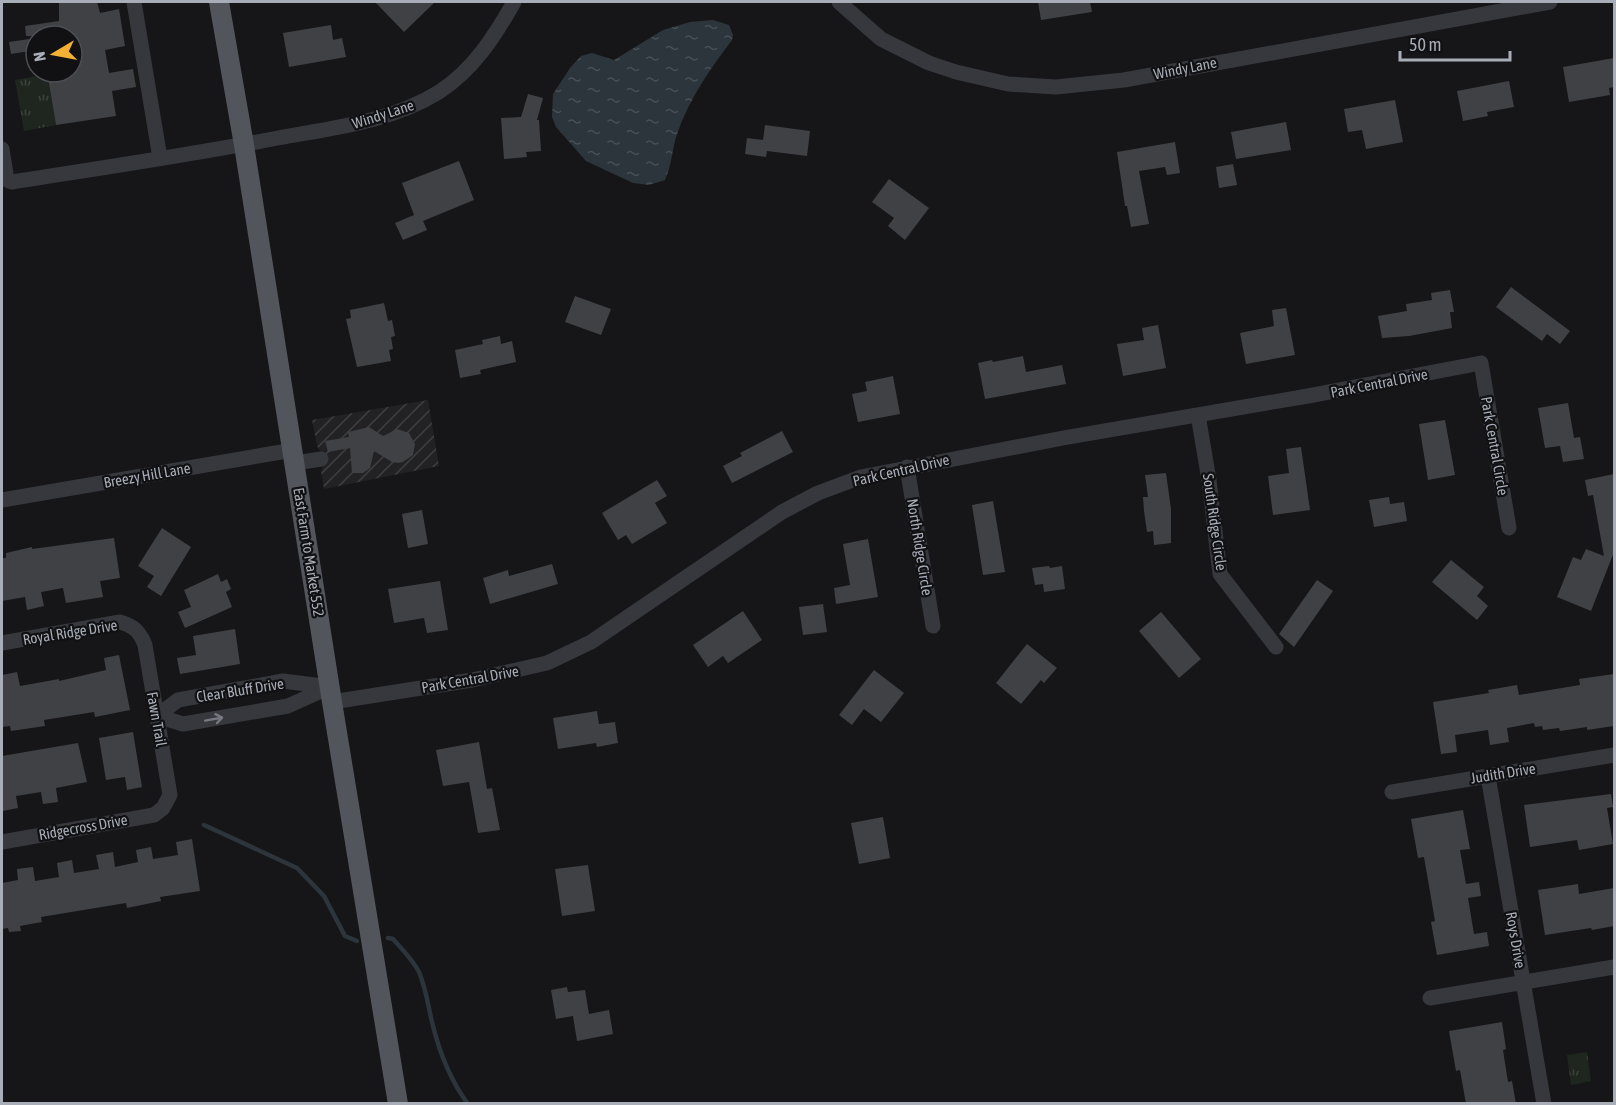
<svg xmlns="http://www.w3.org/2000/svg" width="1616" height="1105" viewBox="0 0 1616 1105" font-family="'Asap Condensed',sans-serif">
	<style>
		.industrial { fill: url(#industrial-furrows) }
		.grass { fill: url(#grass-tufts) }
		.water { fill: url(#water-ripples) }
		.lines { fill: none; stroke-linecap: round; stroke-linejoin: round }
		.stream { stroke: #2c353c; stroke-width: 4.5 }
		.building { fill: #404145 }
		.minor { stroke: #37383d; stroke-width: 15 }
		.major { stroke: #53555c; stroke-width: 20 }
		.oneway { stroke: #757881 }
		.labels { text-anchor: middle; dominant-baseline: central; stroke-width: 4.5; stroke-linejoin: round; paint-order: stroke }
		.street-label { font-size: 15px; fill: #a8adb8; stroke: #111113 }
	</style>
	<defs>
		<pattern id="industrial-furrows" width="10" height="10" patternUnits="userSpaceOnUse" patternTransform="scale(1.5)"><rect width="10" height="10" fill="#222225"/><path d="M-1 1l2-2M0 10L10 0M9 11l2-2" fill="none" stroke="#3f3f43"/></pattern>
		<pattern id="grass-tufts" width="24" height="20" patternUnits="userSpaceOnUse" patternTransform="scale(1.5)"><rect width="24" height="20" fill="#1e261f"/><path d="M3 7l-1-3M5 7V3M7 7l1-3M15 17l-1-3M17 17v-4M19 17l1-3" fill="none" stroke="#3c433d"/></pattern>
		<pattern id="water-ripples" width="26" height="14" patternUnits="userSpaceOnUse" patternTransform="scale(1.5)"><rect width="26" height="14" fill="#2c353c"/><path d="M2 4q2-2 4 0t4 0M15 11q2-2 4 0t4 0" fill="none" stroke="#485056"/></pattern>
	</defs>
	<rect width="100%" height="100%" fill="#161618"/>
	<path class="industrial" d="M428,400L439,466L324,489L321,472L324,463L323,455L317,446L312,420Z"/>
	<path class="grass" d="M47,74L56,125L24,131L15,80Z
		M1587,1052L1591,1081L1571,1085L1567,1055Z"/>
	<path class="water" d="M713,20L729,25L733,35L732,40C710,69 689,99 677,134C672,149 672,165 665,180L649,185L633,183L586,161L556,127L552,117L553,94L570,68L581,56L592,53L614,60L663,30L690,22Z"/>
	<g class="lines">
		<path class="stream" d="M204,825L297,868L324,896L345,936L357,941
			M388,938L393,939C402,949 413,960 419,972C426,989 428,1005 432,1022C439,1051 450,1080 468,1104"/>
	</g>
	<path class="building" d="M59,2H97L100,13L119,9L125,46L105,50L109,73L133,69L136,87L112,91L116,116L56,125L47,72H72V36H26L25,26L59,21Z
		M375,2H435L404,32Z
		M1038,2H1090L1092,12L1041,20Z
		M331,25L333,40L342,38L346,57L289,67L283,33Z
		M36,38V50L11,54L9,42Z
		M1614,58V87L1609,88L1610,95L1569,102L1563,67Z
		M1509,81L1514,107L1487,112L1488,116L1463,121L1457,91Z
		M528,94L543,98L537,120H539L541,151L526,152L527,157L504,159L501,118L521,117Z
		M1395,100L1403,142L1366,149L1362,130L1348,132L1344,109Z
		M1286,122L1291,150L1236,159L1231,132Z
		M765,125L810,131L807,156L767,151L766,157L745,154L747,138L763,140Z
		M1175,142L1180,173L1167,175L1165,167L1139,171L1149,224L1131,227L1127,206H1125L1117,152Z
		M459,161L474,200L423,221L427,230L403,240L395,223L414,215L402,183Z
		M1233,164L1237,185L1219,188L1216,167Z
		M889,179L929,208L905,240L888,226L894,218L872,202Z
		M1511,287L1570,331L1560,344L1547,334L1542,341L1496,307Z
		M1450,290L1454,312H1450L1452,328L1409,336L1382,338L1378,316L1407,311L1406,304L1432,300L1431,293Z
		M575,296L611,309L601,335L565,322Z
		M384,303L388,321L392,320L395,336L391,337L393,349L389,350L391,361L357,367L346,319L351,318L350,310Z
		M1286,308L1295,355L1246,364L1240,333L1274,326L1272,310Z
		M1158,325L1166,368L1123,376L1117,344L1144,340L1142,328Z
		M500,336L501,344L512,341L516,362L480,370L481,374L460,378L455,350L483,344L482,340Z
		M1023,356L1026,372L1062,365L1066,384L985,399L978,363L992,360L993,362Z
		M893,376L900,414L858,422L852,394L867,391L865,382Z
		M1568,403L1574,438L1580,437L1584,459L1563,462L1560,446L1545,448L1538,408Z
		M1445,420L1455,475L1428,480L1419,424Z
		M369,427L383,436L397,429L409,433L415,444L413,455L403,462L398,463L392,462L374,451L370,468L363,473H352L350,448L328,452L325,441L349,437L348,432Z
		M782,431L793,452L732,483L723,466L742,456L740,453Z
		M1301,447L1310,510L1273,515L1268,476L1289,473L1286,449Z
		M1166,473L1171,509V543L1154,545L1153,531L1147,532L1144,511L1143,497H1148L1145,475Z
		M1614,474V552L1591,611L1557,597L1573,557L1581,560L1586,549L1604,556L1593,495L1588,496L1585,480Z
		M657,480L667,496L655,503L667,523L632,544L626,535L618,540L602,513Z
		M1389,497L1390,504L1404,502L1407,521L1374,527L1369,500Z
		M993,501L1005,572L983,575L972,505Z
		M422,510L428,544L408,548L402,514Z
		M162,528L191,547L161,596L147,587L154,576L138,566Z
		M114,538L120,578L100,581L103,597L66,603L63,588L41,592L44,606L27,610L25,597L2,601V558H6V553L32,547V549Z
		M868,539L878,597L836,604L834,588L850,585L843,544Z
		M1451,560L1484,587L1477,596L1488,606L1477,620L1432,582Z
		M552,564L558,584L490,604L483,578L508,570L509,576Z
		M1049,566L1050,568L1062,566L1065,589L1044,592L1043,584L1035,585L1032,568Z
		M218,574L221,582L227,579L231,589L226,592L232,607L185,628L178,612L191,607L184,590Z
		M1317,580L1333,591L1294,647L1279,634Z
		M440,581L448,630L427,633L424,618L394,623L388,589Z
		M823,604L827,632L803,635L799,607Z
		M743,611L762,640L728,663L723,656L708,667L693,645Z
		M1161,612L1201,659L1179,678L1139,631Z
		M235,629L240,664L180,674L177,658L196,655L193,636Z
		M1027,644L1057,668L1044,683L1041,680L1021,704L996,683Z
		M119,655L130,710L95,717L94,712L44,720L45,726L11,731L10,726L2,727V675L17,672L20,686L59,679V681L106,670L104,658Z
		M874,670L904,693L881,722L864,709L852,725L839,715Z
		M1614,674V726L1587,730V727L1560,731L1559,728L1543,730L1542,726L1535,727L1534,723L1507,728L1509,742L1490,745L1488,730L1455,735L1457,752L1441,754L1433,702L1489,693L1488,690L1517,685L1519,695L1580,685L1579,679Z
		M597,711L599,724L615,722L618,743L597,747L596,743L558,749L553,718Z
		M133,732L142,787L127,790L125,777L106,780L99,738Z
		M479,742L487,789L492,788L500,830L478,833L469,782L443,786L436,750Z
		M78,743L87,782L56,788L58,802L43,804L41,792L16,796L18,808L3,811L2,756Z
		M1611,794L1613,807L1607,808L1613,844L1579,850L1577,840L1530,847L1524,805Z
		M1463,810L1470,849L1460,850L1466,884L1479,882L1481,896L1468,898L1474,934L1487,932L1489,946L1437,955L1431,922L1435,921L1424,857L1418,858L1411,819Z
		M883,817L890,858L859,864L851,823Z
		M192,839L200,891L160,897L161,901L127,908L126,903L41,917L42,922L20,926L21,931L9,932L8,928L2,929V883L18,880L17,869L33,867L35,881L59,877L57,863L72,860L74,873L99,869L96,855L113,852L115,867L138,862L136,850L151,847L153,859L178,855L176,842Z
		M588,865L595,911L562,916L555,869Z
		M1578,884L1579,894L1614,888V926L1592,930L1591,928L1545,935L1538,890Z
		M567,987L568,992L585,990L589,1014L609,1010L613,1034L577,1041L573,1016L556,1019L551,990Z
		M1502,1022L1506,1049L1503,1050L1508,1082L1512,1081L1516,1104H1466L1460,1070L1456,1071L1449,1031Z"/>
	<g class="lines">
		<path class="minor" d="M134,2L160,158
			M839,2L881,39L929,63L956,72L1008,84L1056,87L1124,80L1550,2
			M2,149L7,180L12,182C101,168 190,155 278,138C332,128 391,122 439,92C473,70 495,36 514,2
			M1198,415L1209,480L1220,574L1276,647
			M295,463L321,459
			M907,467L933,626
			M2,500L293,450
			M2,643L120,622C134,626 140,632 145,645L170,795L163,808L154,815L2,842
			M332,702L472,680L547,663L591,642L782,512L818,493L861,477L1063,438L1308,396L1481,363L1509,528
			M157,716L178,700L283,681L330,687
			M157,716L183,724L288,706L330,687
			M1488,776L1544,1104
			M1392,792L1614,755
			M1430,998L1614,967"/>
		<path class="major" d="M219,2L244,145L332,702L398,1104"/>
	</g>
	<defs><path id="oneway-shaft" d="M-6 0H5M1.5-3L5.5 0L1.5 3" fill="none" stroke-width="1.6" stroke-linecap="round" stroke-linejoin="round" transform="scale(1.5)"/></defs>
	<use class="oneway" href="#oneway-shaft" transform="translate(214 719) rotate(-10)"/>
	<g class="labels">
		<g class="street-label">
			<text transform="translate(1185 68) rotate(-11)">Windy Lane</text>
			<text transform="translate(383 114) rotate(-18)">Windy Lane</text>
			<text transform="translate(1379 383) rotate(-11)">Park Central Drive</text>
			<text transform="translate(1495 446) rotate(80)">Park Central Circle</text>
			<text transform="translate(901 470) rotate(-13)">Park Central Drive</text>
			<text transform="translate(147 475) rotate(-10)">Breezy Hill Lane</text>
			<text transform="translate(1215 522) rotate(82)">South Ridge Circle</text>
			<text transform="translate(920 547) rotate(81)">North Ridge Circle</text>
			<text transform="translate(309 552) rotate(81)">East Farm to Market 552</text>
			<text transform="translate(70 632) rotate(-9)">Royal Ridge Drive</text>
			<text transform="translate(470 679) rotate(-10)">Park Central Drive</text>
			<text transform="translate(240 690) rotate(-9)">Clear Bluff Drive</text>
			<text transform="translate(157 719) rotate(80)">Fawn Trail</text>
			<text transform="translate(1503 773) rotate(-9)">Judith Drive</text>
			<text transform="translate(83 827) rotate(-10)">Ridgecross Drive</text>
			<text transform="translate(1516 940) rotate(80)">Roys Drive</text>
		</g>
	</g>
	<rect width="1616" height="1105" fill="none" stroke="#a8adb8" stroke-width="6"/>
	<g transform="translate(54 54) rotate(260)"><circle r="28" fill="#111113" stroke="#4d4f55" stroke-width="1.5"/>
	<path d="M0-4.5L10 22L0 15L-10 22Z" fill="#f2b134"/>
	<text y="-9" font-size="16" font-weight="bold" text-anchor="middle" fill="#a8adb8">N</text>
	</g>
	<path d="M1400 51v9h110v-9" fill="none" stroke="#a8adb8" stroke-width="3"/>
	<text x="1409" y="51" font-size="18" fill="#a8adb8" stroke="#111113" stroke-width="4.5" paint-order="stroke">50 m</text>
</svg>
